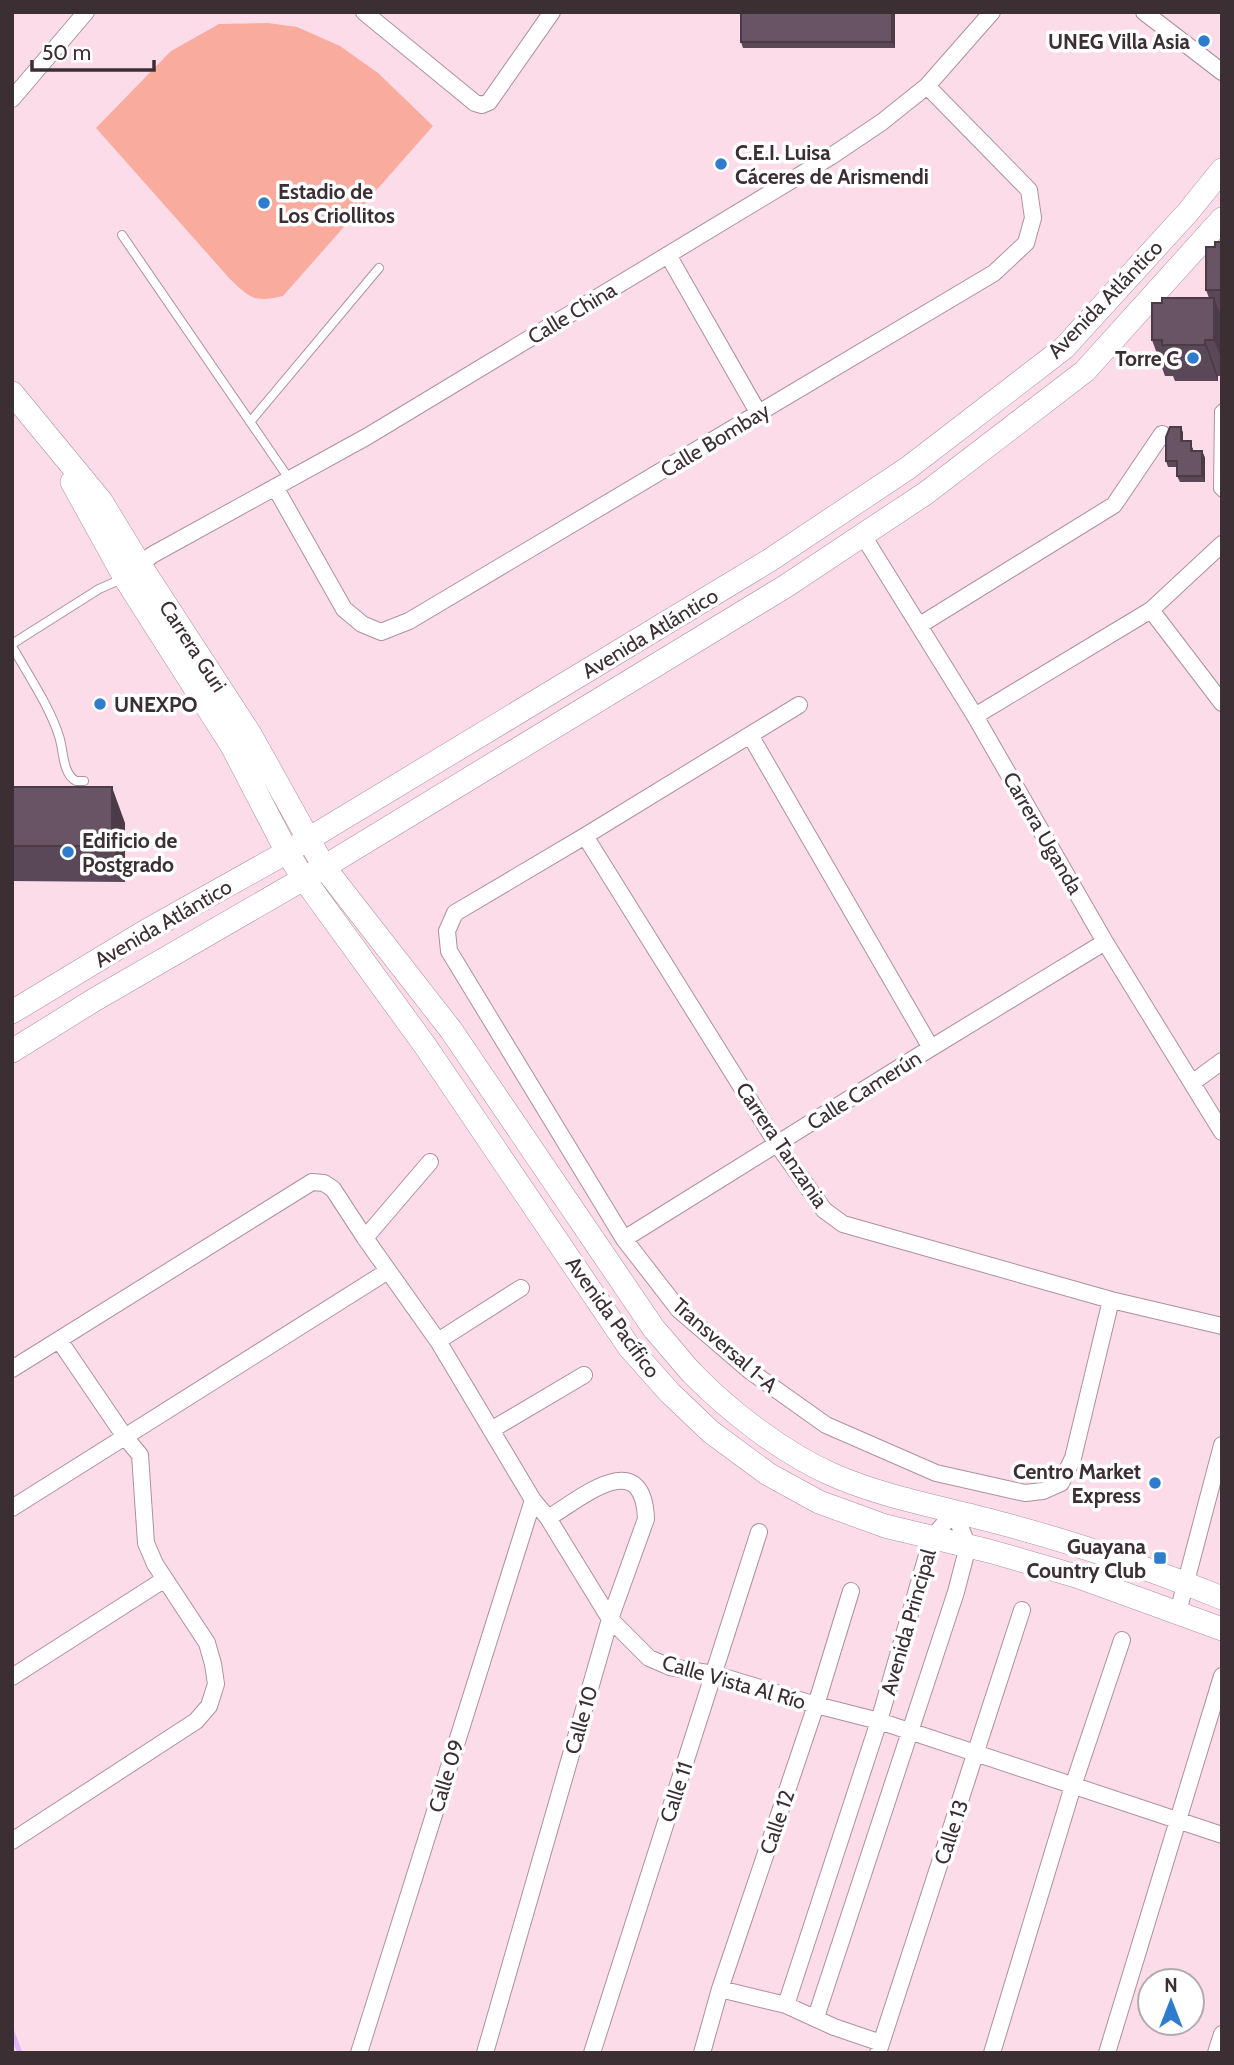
<svg xmlns="http://www.w3.org/2000/svg" width="1234" height="2065" viewBox="0 0 1234 2065" font-family="Cabin,sans-serif">
	<style>
		.green { fill: #f9ab9e }
		.lines { fill: none; stroke-linecap: round; stroke-linejoin: round }
		.stream { stroke: #e1b8ff; stroke-width: 5 }
		.lane-casing { stroke: #ae909d; stroke-width: 10 }
		.street-casing { stroke: #ae909d; stroke-width: 18 }
		.secondary-casing { stroke: #ae909d; stroke-width: 24 }
		.lane { stroke: #fff; stroke-width: 8 }
		.street { stroke: #fff; stroke-width: 16 }
		.secondary { stroke: #fff; stroke-width: 23 }
		.wall { fill: #5a4858 }
		.shaded-wall { fill: #4a3b47 }
		.building { fill: #695466; stroke: #4a3b47; stroke-width: 2 }
		.poi-dot { fill: #2e7dcc; stroke: #fff; stroke-width: 2.5 }
		.labels { text-anchor: middle; dominant-baseline: central; stroke-width: 7; stroke-linejoin: round; paint-order: stroke }
		.poi-label { font-size: 21px; font-weight: bold; fill: #3b2f34; stroke: #fff; text-anchor: end }
		.street-label { font-size: 21px; fill: #3b2f34; stroke: #fff }
	</style>
	<rect width="100%" height="100%" fill="#fddcea"/>
	<path class="green" d="M268,23L297,27L340,46L378,73L433,126L283,296C254,303 250,298 230,279L96,128L171,51L219,24Z"/>
	<g class="lines">
		<path class="stream" d="M12,2032L20,2053"/>
		<defs>
			<path id="lane" d="M122,235L290,480
				M1222,408L1219,411L1218,489L1222,493
				M250,422L379,268
				M12,644L99,589L124,578
				M12,646C28,675 49,705 59,736C64,751 62,773 76,781H84"/>
			<path id="street" d="M364,12L475,103L482,105L489,102L552,12
				M1144,12L1222,72
				M12,99L86,12
				M668,255L759,414
				M275,487L344,609L362,624L381,632L409,621L994,273L1026,243L1033,218L1029,190L927,86
				M862,534L975,716L1105,942L1222,1132
				M133,571L152,555L368,436L830,157L882,122L927,86L992,12
				M1151,610L1222,703
				M920,625L1114,505L1162,434
				M799,705L585,836L455,913L447,931L449,951L624,1239L679,1310L750,1371L826,1425L936,1473L1025,1493L1043,1491L1061,1483L1073,1458L1111,1300
				M975,716L1151,610L1222,544
				M750,735L931,1048
				M585,836L777,1144L824,1210L843,1224L1111,1300L1222,1326
				M1192,1083L1222,1061
				M365,1238L430,1162
				M624,1239L931,1048L1105,942
				M438,1341L521,1288
				M12,1369L312,1182L324,1183L333,1189L365,1238L438,1341L533,1500L548,1518L610,1619L649,1658L670,1667L714,1674L816,1705L879,1721L1222,1835
				M491,1430L584,1375
				M12,1508L388,1271
				M1178,1612L1222,1445
				M12,1677L165,1579
				M12,1841L196,1721L209,1706L216,1684L213,1664L207,1643L155,1564L146,1543L140,1455L125,1437L59,1340
				M720,1989L786,2005L834,2027L881,2043
				M786,2005L879,1721L932,1538L954,1512L968,1546L956,1592L816,2017
				M359,2053L533,1500
				M485,2053L610,1619L646,1519C643,1444 580,1499 548,1518
				M592,2053L759,1532
				M702,2053L720,1989L816,1705L851,1591
				M878,2053L1022,1610
				M992,2053L1073,1786L1122,1640
				M1107,2053L1222,1676
				M1216,2053L1222,2034"/>
			<path id="secondary" d="M12,393L101,501L140,565L250,734L324,867L451,1030L654,1329C667,1343 679,1359 692,1373C730,1412 783,1453 833,1475C886,1498 941,1507 996,1522C1073,1542 1148,1568 1222,1598
				M72,482L125,578L232,746L287,852L304,879L426,1047L629,1347L670,1393L711,1432L768,1474L819,1502L885,1526L989,1551L1076,1576L1222,1629
				M12,1012L146,931L287,852L770,560L908,468L1064,348L1188,212L1222,170
				M12,1051L94,1000L324,867L786,586L926,493L1085,371L1222,219"/>
		</defs>
		<use href="#lane" class="lane-casing"/>
		<use href="#street" class="street-casing"/>
		<use href="#secondary" class="secondary-casing"/>
		<use href="#lane" class="lane"/>
		<use href="#street" class="street"/>
		<use href="#secondary" class="secondary"/>
	</g>
	<path class="wall" d="M895,12V48H743L741,42Z
		M1222,242V376H1218V381H1175L1173,376H1165L1152,340L1209,298L1206,290L1215,247Z
		M1181,427L1183,433V441L1193,448V451H1202L1205,458V482H1180L1177,476V467H1168L1166,461Z
		M12,787L125,823V882L12,881Z"/>
	<path class="shaded-wall" d="M892,12H895V48L892,42Z
		M1214,298L1222,318V360L1214,340Z
		M1205,340L1218,376V381L1205,345Z
		M1181,427L1183,433V448L1181,441Z
		M1202,451L1205,458V482L1202,476Z
		M112,787L125,823V882L112,846Z"/>
	<path class="building" d="M741,12H892V42H741Z
		M1215,242H1222V290H1206V247H1215Z
		M1162,298H1214V340H1205V345H1162V340H1152V303H1162Z
		M1170,427H1181V441H1191V451H1202V476H1177V461H1166V437Z
		M12,787H112V846H12Z"/>
	<g class="poi-dot">
		<circle cx="1204" cy="41" r="7"/>
		<circle cx="721" cy="164" r="7"/>
		<circle cx="264" cy="203" r="7"/>
		<circle cx="1193" cy="358" r="7"/>
		<circle cx="100" cy="704" r="7"/>
		<circle cx="68" cy="852" r="7"/>
		<circle cx="1155" cy="1483" r="7"/>
		<rect x="1153" y="1551" width="14" height="14" rx="3.5"/>
	</g>
	<g class="labels">
		<g class="poi-label">
			<text x="1190" y="41">UNEG Villa Asia</text>
			<text x="735" y="152" text-anchor="start">C.E.I. Luisa<tspan x="735" dy="24">Cáceres de Arismendi</tspan></text>
			<text x="278" y="191" text-anchor="start">Estadio de<tspan x="278" dy="24">Los Criollitos</tspan></text>
			<text x="1179" y="358">Torre C</text>
			<text x="114" y="704" text-anchor="start">UNEXPO</text>
			<text x="82" y="840" text-anchor="start">Edificio de<tspan x="82" dy="24">Postgrado</tspan></text>
			<text x="1141" y="1471">Centro Market<tspan x="1141" dy="24">Express</tspan></text>
			<text x="1146" y="1546">Guayana<tspan x="1146" dy="24">Country Club</tspan></text>
		</g>
		<g class="street-label">
			<text transform="translate(1105 299) rotate(-46)">Avenida Atlántico</text>
			<text transform="translate(572 313) rotate(-31)">Calle China</text>
			<text transform="translate(715 440) rotate(-31)">Calle Bombay</text>
			<text transform="translate(650 633) rotate(-31)">Avenida Atlántico</text>
			<text transform="translate(193 646) rotate(57)">Carrera Guri</text>
			<text transform="translate(1043 833) rotate(60)">Carrera Uganda</text>
			<text transform="translate(163 923) rotate(-30)">Avenida Atlántico</text>
			<text transform="translate(864 1090) rotate(-32)">Calle Camerún</text>
			<text transform="translate(782 1145) rotate(56)">Carrera Tanzania</text>
			<text transform="translate(613 1317) rotate(54)">Avenida Pacífico</text>
			<text transform="translate(725 1345) rotate(41)">Transversal 1-A</text>
			<text transform="translate(908 1622) rotate(-74)">Avenida Principal</text>
			<text transform="translate(734 1682) rotate(16)">Calle Vista Al Río</text>
			<text transform="translate(581 1720) rotate(-74)">Calle 10</text>
			<text transform="translate(446 1776) rotate(-73)">Calle 09</text>
			<text transform="translate(676 1792) rotate(-72)">Calle 11</text>
			<text transform="translate(777 1822) rotate(-71)">Calle 12</text>
			<text transform="translate(951 1832) rotate(-72)">Calle 13</text>
		</g>
	</g>
	<rect width="1234" height="2065" fill="none" stroke="#3b2f34" stroke-width="28"/>
	<g transform="translate(1171 2002)"><circle r="33" fill="#ffffff" stroke="#b1acae" stroke-width="2"/>
	<path d="M0-5L12 26L0 18L-12 26Z" fill="#2e7dcc"/>
	<text y="-10" font-size="19" font-weight="bold" text-anchor="middle" fill="#3b2f34">N</text>
	</g>
	<path d="M32 60v10h122v-10" fill="none" stroke="#3b2f34" stroke-width="3.5"/>
	<text x="42" y="60" font-size="21" fill="#3b2f34" stroke="#ffffff" stroke-width="5" paint-order="stroke">50 m</text>
</svg>
